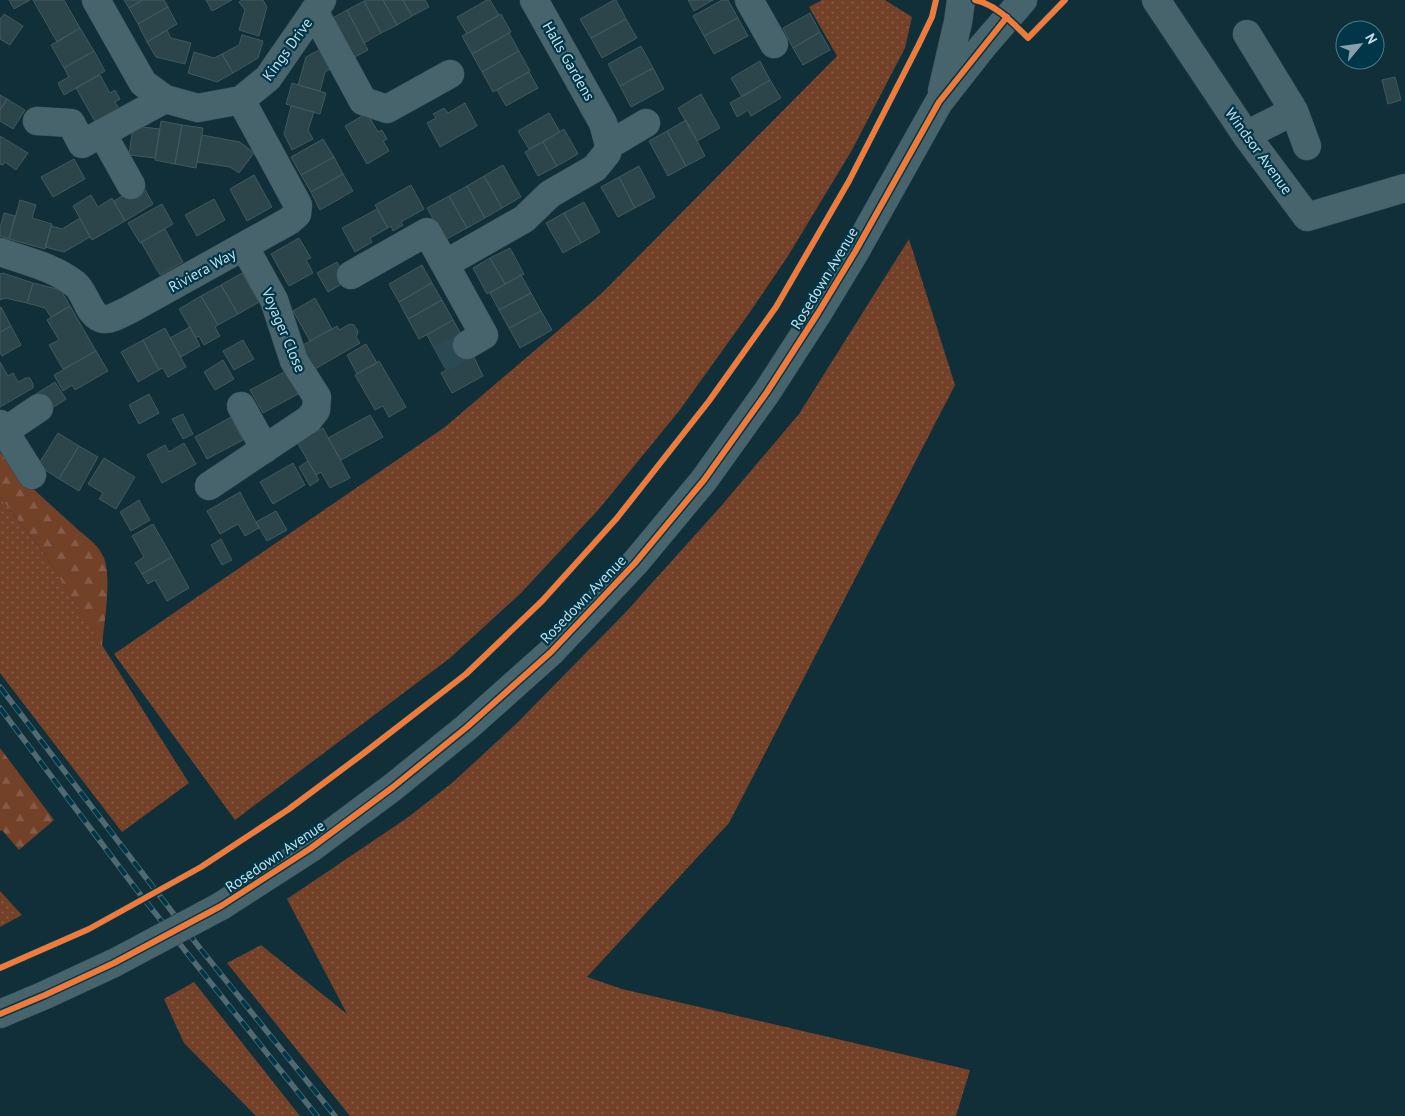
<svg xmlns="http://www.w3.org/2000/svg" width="1405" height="1116" viewBox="0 0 1405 1116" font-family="'PT Sans',sans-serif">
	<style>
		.grass { fill: url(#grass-dots) }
		.forest { fill: url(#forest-firs) }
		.building { fill: #2c454b; stroke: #40595e }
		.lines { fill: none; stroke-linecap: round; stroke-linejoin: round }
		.minor-tunnel { stroke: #2b4953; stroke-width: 28; stroke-dasharray: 28 14; stroke-linecap: butt }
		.minor-casing { stroke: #344d55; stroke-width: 29 }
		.minor { stroke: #47636c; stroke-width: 28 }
		.rail-casing { stroke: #516970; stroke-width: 5.5 }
		.rail { stroke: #003748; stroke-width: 4; stroke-dasharray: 11; stroke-linecap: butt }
		.minor-bridge-casing { stroke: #344d55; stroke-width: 29; stroke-linecap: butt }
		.minor-bridge { stroke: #47636c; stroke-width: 28 }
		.cycleway-casing { stroke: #003748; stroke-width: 9 }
		.cycleway { stroke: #f17a3a; stroke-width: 6 }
		.labels { text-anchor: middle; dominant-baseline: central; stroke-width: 4.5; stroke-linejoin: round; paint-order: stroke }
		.street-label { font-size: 15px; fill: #c6dfea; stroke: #003748 }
	</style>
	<defs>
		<pattern id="grass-dots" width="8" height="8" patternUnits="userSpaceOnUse" patternTransform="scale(1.25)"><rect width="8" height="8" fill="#734028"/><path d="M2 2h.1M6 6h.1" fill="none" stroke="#855b47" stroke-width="1.8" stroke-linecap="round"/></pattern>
		<pattern id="forest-firs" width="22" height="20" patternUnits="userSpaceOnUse" patternTransform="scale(1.25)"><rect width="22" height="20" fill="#734028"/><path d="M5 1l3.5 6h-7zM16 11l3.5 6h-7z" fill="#855b47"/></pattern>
	</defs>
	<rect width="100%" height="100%" fill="#102f38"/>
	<path class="grass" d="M822,0H885L912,17L905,48L852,150L788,256L750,312L679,411L599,509L521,593L450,658L235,820L114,654L445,427L601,294L837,56L809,7Z
		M909,239L955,385L729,823L587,977L622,989L970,1070L956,1116H350L227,963L261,945L347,1014L287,899L407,818L452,783L516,724L625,613L722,505L799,414Z
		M0,497L44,553L189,783L122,832L0,673Z
		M0,891L22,915L0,927Z
		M194,982L300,1116H256L184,1043L164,999Z"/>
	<path class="forest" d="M0,452C21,480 48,502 73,525C84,536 98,543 104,558C112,579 104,623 102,646L44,553L0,497Z
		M0,748L54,820L19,850L2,830L0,831Z"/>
	<path class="building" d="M9,0H30L14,9Z
		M33,0H64L80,28L57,42Z
		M124,0H143L129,8Z
		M143,0H164L168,7L138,24L129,8Z
		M206,0H232L212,11Z
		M242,0H263L267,7L259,36L239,30L245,10L239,2Z
		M366,0H383L397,25L381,33L364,1Z
		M383,0H403L412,16L397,25Z
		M403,0H425L429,7L412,16Z
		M487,0H490L499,15L467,34L457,17Z
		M614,0H616L626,19L591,38L580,19Z
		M688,0H713L694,11Z
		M722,0H728L738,18L704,36L693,16Z
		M364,1L381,33L364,43L347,10Z
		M168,7L177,24L147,42L138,24Z
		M347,10L368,50L353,58L329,20Z
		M810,13L820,32L793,48L783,28Z
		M4,14L23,26L10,45L0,39V19Z
		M501,14L511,32L472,54L462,36Z
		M738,18L748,36L714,54L704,36Z
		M626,19L637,38L602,58L591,38Z
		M80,28L94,51L64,68L51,45Z
		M167,30L171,38L191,43L185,64L156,57L147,42Z
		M820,32L830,50L803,65L793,48Z
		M509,33L519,51L482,72L472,54Z
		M242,35L263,41L258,58L233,73L222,54L239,45Z
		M641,46L653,68L620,86L608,64Z
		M323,48L334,67L325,72L320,91L298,85L306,57Z
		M94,51L105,71L64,95L58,83L69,77L64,68Z
		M519,51L530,71L493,92L482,72Z
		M194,52L214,58L222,54L233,73L217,82L188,73Z
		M760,61L770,80L742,97L731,78Z
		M653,68L664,89L631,107L620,86Z
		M529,72L538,88L506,106L497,90Z
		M100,75L110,93L115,90L120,99L115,102L121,112L97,125L76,88Z
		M1395,77L1401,100L1388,104L1382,80Z
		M770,80L781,98L751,116L748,110L737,117L730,103Z
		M292,83L326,93L320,114L286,104Z
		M701,94L720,128L697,141L678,108Z
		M0,95L7,99L0,110Z
		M7,99L25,110L13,129L0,121V110Z
		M465,103L477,126L440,147L427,123L436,118L433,114L444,108L448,113Z
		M291,106L314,112L308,130L313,139L292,150L284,134Z
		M367,113L378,132L382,130L387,139L383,141L389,151L367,164L345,126Z
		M549,113L560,132L529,149L518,131Z
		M686,120L705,156L686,166L667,131Z
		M161,121L182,125L175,164L155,160Z
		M182,125L203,128L196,168L175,164Z
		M133,126L160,129L155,158L129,155Z
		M564,129L578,154L557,166L543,142Z
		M667,131L686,166L668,176L649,141Z
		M202,135L240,142L254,153L239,173L230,167L197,162Z
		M0,136L28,153L16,170L5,162L3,165L0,164Z
		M323,139L334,157L301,175L291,157Z
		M543,142L557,166L538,176L525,152Z
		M334,157L343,174L311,192L301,175Z
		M74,159L85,179L53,197L41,177Z
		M503,165L521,197L502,208L484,176Z
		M639,166L655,197L635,208L619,177Z
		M343,174L353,191L320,210L311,192Z
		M254,175L272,207L247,221L230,189Z
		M484,176L502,208L485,218L467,186Z
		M619,177L635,208L618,217L601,187Z
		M142,184L153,204L125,221L114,201Z
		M411,185L424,209L401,222L403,225L393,231L391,226L388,228L375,205Z
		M467,186L485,218L467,228L449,196Z
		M91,195L98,207L112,198L125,221L92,240L73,206Z
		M449,196L467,228L445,240L427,208Z
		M214,199L225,220L197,236L185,215Z
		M20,200L36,205L32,218L52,224L45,249L9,239Z
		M584,202L600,232L581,243L564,213Z
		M162,204L173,224L140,243L128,223Z
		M377,209L388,228L370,238L372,242L355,252L342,228Z
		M4,213L15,216L9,239L0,236V228Z
		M564,213L581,243L563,253L546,223Z
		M80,218L90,237L64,252L45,247L51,226L62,229Z
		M165,229L183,262L160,275L141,242Z
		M299,238L311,258L306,260L313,273L289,286L271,254Z
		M510,248L524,274L505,284L490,258Z
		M490,258L505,284L487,294L473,268Z
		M337,262L347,281L328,292L317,273Z
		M422,265L432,283L399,302L389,284Z
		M3,273L33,283L27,303L5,298L0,300V274Z
		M242,273L259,302L238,314L221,285Z
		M521,275L531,293L499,310L490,293Z
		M33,283L61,290L70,306L51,317L45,308L27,303Z
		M432,283L442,300L408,319L399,302Z
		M221,285L238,314L218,325L201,296Z
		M531,293L541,311L509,328L499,310Z
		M201,296L218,325L215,327L220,336L204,345L199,336L196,338L179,309Z
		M315,298L332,329L310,341L293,311Z
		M442,300L453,320L419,339L408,319Z
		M70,306L96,351L63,369L49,345L59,340L47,320Z
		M1,307L11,326L0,332V308Z
		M541,311L552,330L520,348L509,328Z
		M453,320L473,355L446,370L427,335Z
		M350,324L354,325L358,331L357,335L356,337L360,343L315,369L301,346L337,326L339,330Z
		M11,326L21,345L2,356L0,352V332Z
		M190,327L200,346L181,357L170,338Z
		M165,328L186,367L168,377L163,368L159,370L143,340Z
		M143,340L159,370L138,382L121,352Z
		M243,340L254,359L234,370L223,351Z
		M366,344L377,363L357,374L347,355Z
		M96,351L108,371L75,390L72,385L63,391L54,375Z
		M473,355L483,376L452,393L441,373Z
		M223,360L234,379L215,390L204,372Z
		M379,361L406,407L389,417L383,406L375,410L355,375Z
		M0,362L8,376L13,373L18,382L26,378H30L33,384V388L0,407Z
		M286,371L298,394L263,413L250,390Z
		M55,382L66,399L48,411L36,394Z
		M149,394L159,413L139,424L129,405Z
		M183,414L193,434L183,439L172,419Z
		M370,415L383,437L341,460L328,438Z
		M231,417L243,440L207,459L195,437Z
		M323,428L350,478L330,488L321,472L316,475L297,442Z
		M58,433L79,446L59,479L38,465Z
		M184,443L196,464L162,483L147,455L165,445L169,452Z
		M79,446L98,457L79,491L59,479Z
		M104,458L135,477L116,509L99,499L103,493L88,484Z
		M308,461L319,480L310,486L299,467Z
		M293,463L305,485L273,504L260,482Z
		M240,492L259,528L245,536L238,524L220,534L207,511Z
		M139,500L150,520L131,531L120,512Z
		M276,511L287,530L267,541L256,522Z
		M153,524L172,557L142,574L135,563L144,557L132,536Z
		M221,539L232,560L222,565L211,545Z
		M172,557L189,588L167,601L155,580L148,584L142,574Z"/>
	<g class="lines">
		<path class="minor-tunnel" d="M440,359L467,345"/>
		<defs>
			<path id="minor" d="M96,0L143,83L165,99L198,108L241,100L268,78L322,0
				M749,0L774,44
				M1156,0L1246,135L1307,217L1405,188
				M314,11L363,101L387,109L450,74
				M942,91L958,22L961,0
				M1294,111L1307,146
				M37,121L71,123L82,144L165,99
				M102,133L131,185
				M1246,135L1294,111L1247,34
				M609,145L646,123
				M0,252C25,261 54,267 75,284C86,292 88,317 104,319C111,320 122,313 129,310L289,221L297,214L298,205L241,100
				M445,264L524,219L550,194L595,168L607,153L609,145L603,123L534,0
				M351,275L427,232L484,335L467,345
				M241,406L265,449
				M0,424L32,475
				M5,431L39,408
				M209,486L309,419L316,410L317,397L294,361L274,300L244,246
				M221,906L311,848L393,787L467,727L551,652L635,563L704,480L767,392L818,313L855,252L939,102L983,46L1023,0
				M0,1014L45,995L114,963"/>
		</defs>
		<use href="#minor" class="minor-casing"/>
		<use href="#minor" class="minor"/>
		<defs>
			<path id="rail" d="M0,687L199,947L335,1116
				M0,708L136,889L317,1116"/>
		</defs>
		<use href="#rail" class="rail-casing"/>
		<use href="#rail" class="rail"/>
		<defs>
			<path id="minor-bridge" d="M114,963L221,906"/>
		</defs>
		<use href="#minor-bridge" class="minor-bridge-casing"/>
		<use href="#minor-bridge" class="minor-bridge"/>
		<defs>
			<path id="cycleway" d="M975,0C997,5 1013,23 1028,38L1065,0
				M0,968L89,929L201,867L289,809L364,753L466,674L542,601L617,518L709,401L776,307L849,181L918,46L932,17L936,0
				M0,1014L45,995L114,963L221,906L311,848L393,787L467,727L551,652L635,563L704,480L767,392L818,313L855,252L939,102L1007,17"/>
		</defs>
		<use href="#cycleway" class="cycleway-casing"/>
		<use href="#cycleway" class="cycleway"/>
	</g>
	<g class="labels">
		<g class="street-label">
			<text transform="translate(287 49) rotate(-54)">Kings Drive</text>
			<text transform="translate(569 61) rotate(60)">Halls Gardens</text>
			<text transform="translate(1259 151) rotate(54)">Windsor Avenue</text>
			<text transform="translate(202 270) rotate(-29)">Riviera Way</text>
			<text transform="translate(824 278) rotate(-59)">Rosedown Avenue</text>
			<text transform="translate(284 330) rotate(67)">Voyager Close</text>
			<text transform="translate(583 599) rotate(-46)">Rosedown Avenue</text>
			<text transform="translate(275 856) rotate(-34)">Rosedown Avenue</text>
		</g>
	</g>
	<g transform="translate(1360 45) rotate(61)"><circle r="24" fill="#003748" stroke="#4f7a89"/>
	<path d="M0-4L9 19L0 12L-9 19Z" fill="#86a1ac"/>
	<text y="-8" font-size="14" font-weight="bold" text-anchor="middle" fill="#c6dfea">N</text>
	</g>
</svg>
